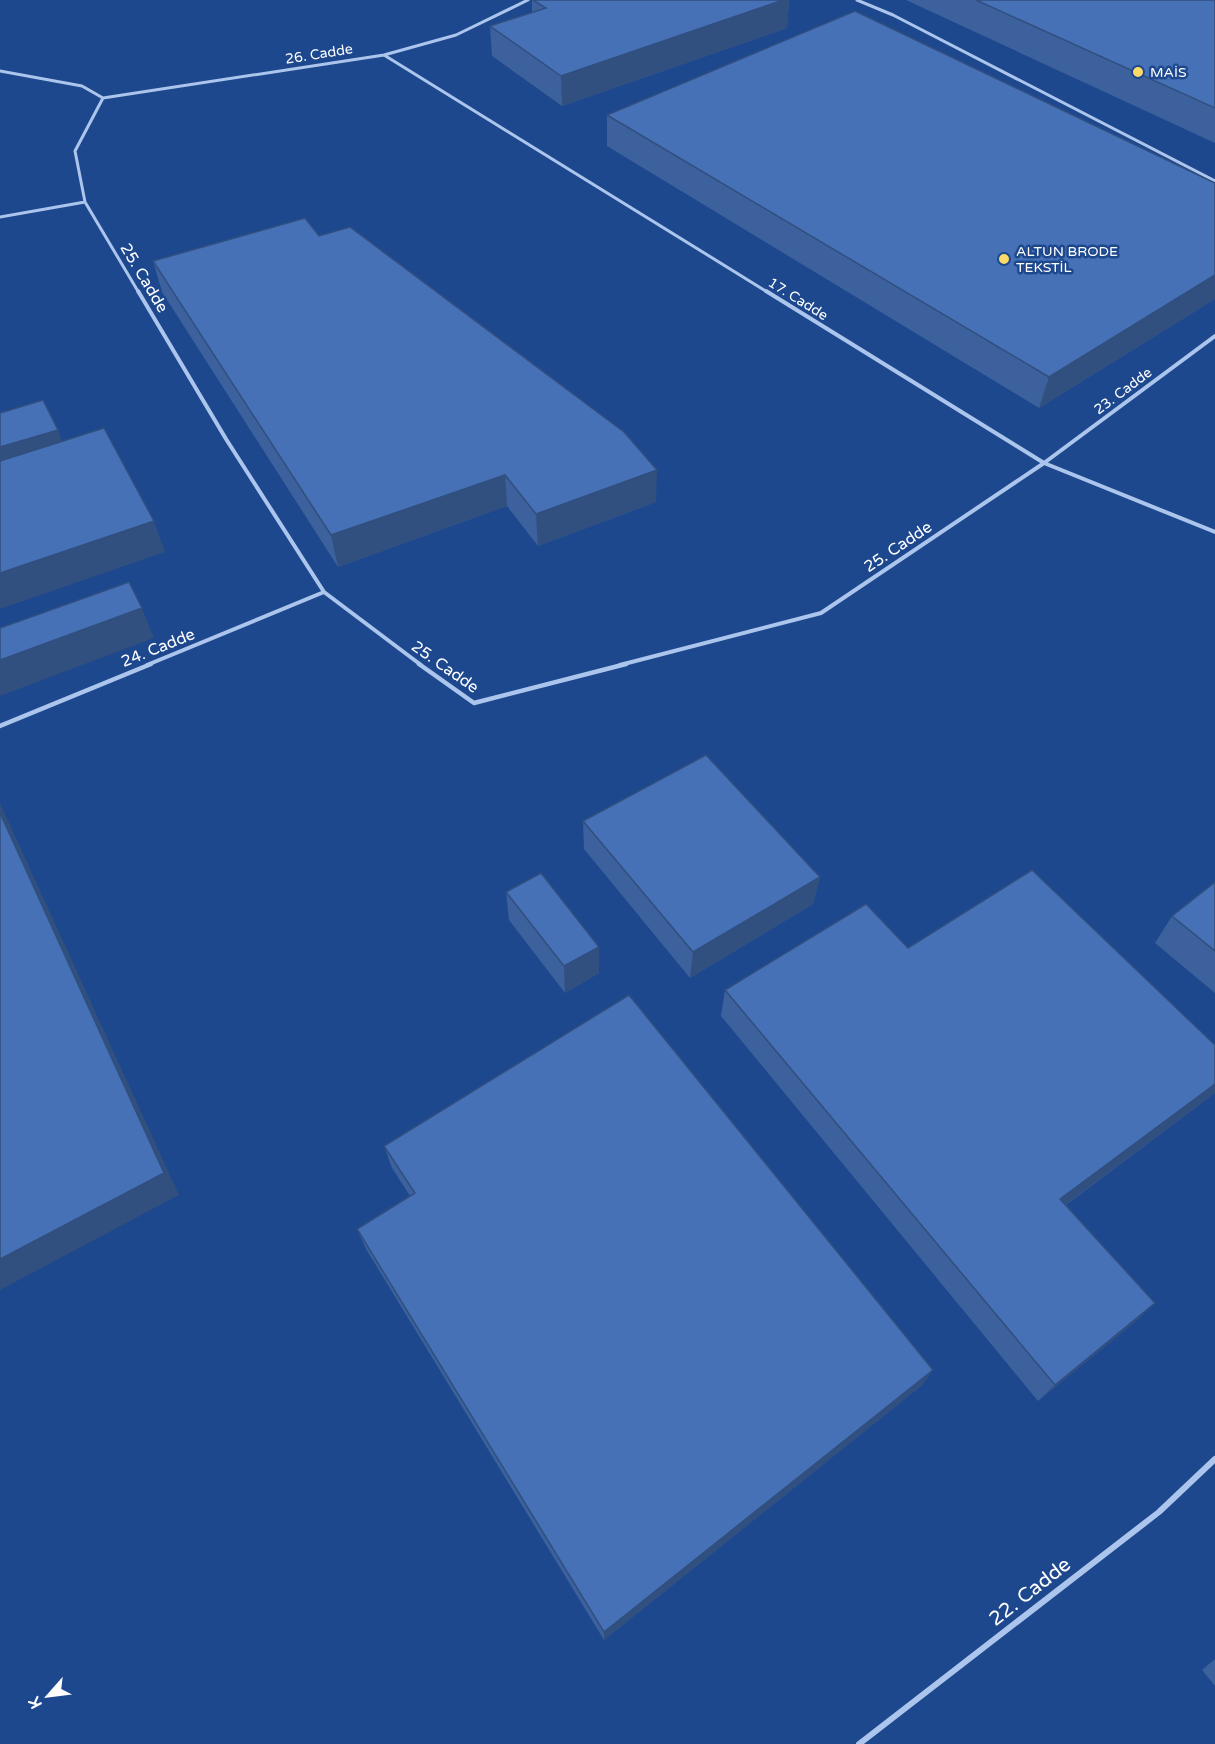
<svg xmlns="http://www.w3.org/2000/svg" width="1215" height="1744" viewBox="0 0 1215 1744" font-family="'Varela Round',sans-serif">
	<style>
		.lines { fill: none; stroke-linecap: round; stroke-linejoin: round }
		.lane-far3 { stroke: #acc5ed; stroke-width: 3 }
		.lane-far2 { stroke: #acc5ed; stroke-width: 4 }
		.lane-far1 { stroke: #acc5ed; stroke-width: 4.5 }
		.lane { stroke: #acc5ed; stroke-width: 6 }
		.wall { fill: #3c619d }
		.shaded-wall { fill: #314f7f }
		.building { fill: #4671b6; stroke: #314f7f; stroke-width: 1.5 }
		.poi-dot { fill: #fcda6a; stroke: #1d488e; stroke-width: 2 }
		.labels { text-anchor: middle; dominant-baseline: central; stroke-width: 5; stroke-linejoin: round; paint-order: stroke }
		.far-street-label { font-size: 14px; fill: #fff; stroke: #1d488e }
		.far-poi-label { font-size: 14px; fill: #fff; stroke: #1d488e; text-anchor: start }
		.street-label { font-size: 16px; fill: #fff; stroke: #1d488e }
		.near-street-label { font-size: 20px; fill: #fff; stroke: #1d488e }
	</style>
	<rect width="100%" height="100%" fill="#1d488e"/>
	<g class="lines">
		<path class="lane-far3" d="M857,0L893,15L1215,181
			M384,55L769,293
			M0,71L82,86L103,98L75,151L85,202L139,293
			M103,98L384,55L456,35L528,0
			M0,217L85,202"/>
		<path class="lane-far2" d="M138,291L226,439L324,592L421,665
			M766,291L1044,463L1215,532
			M147,665L324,592
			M620,665L821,613L1044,463L1215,336"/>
		<path class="lane-far1" d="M419,664L474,703L626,664
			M0,726L151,664"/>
		<path class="lane" d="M859,1744L1159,1512L1215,1459"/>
	</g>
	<path class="wall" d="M532,0H789L787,28L562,106L492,56L490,26L532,12Z
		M906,0H1215V143Z
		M607,115L1215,183V299L1039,408L607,146Z
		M153,261L656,502L538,546L507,506L338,567L162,292Z
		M583,821L820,877L813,904L690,978L584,849Z
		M1215,882V993L1155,943L1172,916Z
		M506,892L599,973L565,993L509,920Z
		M908,948L1215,1045V1093L1066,1205L1155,1303L1136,1321L1038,1401L721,1016L725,990Z
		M384,1146L933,1370L921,1386L604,1640L366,1249L357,1229L410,1196L392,1168Z
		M1215,1659V1686L1202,1670Z"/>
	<path class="shaded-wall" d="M783,0H789L787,28L562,106L561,76Z
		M1215,275V299L1039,408L1049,377Z
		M58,430L70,461L0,484V447Z
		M657,470L656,502L538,546L536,514Z
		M505,475L507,506L338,567L331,535Z
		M154,521L165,552L0,609V573Z
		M142,608L154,638L0,696V660Z
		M0,803L179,1195L0,1290Z
		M820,877L813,904L690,978L693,952Z
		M599,947V973L565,993L564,966Z
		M1215,1084V1093L1045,1220L1060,1199Z
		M1155,1303L1136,1321L1038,1401L1055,1385Z
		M933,1370L921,1386L604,1640V1632Z"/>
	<path class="building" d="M533,0H783L561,76L490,26L546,8Z
		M976,0H1215V108Z
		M855,11L1215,183V275L1049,377L607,115Z
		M305,218L319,236L350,227L624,432L657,470L536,514L505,475L331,535L153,261Z
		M43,400L58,430L0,447V413Z
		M104,428L154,521L0,573V461Z
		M129,582L142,608L0,660V628Z
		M706,755L820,877L693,952L583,821Z
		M0,813L164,1173L0,1259Z
		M1032,870L1215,1045V1084L1060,1199L1155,1303L1055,1385L725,990L866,904L908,948Z
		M541,873L599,947L564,966L506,892Z
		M1215,882V951L1172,916Z
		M629,995L933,1370L604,1632L357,1229L415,1193L384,1146Z"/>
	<g class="poi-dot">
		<circle cx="1138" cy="72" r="6"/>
		<circle cx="1004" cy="259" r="6"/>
	</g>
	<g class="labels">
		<g class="far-street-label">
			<text transform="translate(319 54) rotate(-9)">26. Cadde</text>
			<text transform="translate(798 299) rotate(32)">17. Cadde</text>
			<text transform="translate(1123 391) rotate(-37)">23. Cadde</text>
		</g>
		<g class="far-poi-label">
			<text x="1150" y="72">MAİS</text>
			<text x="1016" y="251">ALTUN BRODE<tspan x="1016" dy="16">TEKSTİL</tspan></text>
		</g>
		<g class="street-label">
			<text transform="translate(144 278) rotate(59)">25. Cadde</text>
			<text transform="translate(898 547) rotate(-34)">25. Cadde</text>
			<text transform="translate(158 648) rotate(-22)">24. Cadde</text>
			<text transform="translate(445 667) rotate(35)">25. Cadde</text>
		</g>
		<g class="near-street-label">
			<text transform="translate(1030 1592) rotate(-38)">22. Cadde</text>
		</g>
	</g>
	<g transform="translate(48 1696) rotate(242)" stroke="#1d488e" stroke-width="4.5" paint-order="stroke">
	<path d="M0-4.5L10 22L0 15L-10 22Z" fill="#ffffff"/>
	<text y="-9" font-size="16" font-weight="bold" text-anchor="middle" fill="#ffffff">K</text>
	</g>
</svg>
